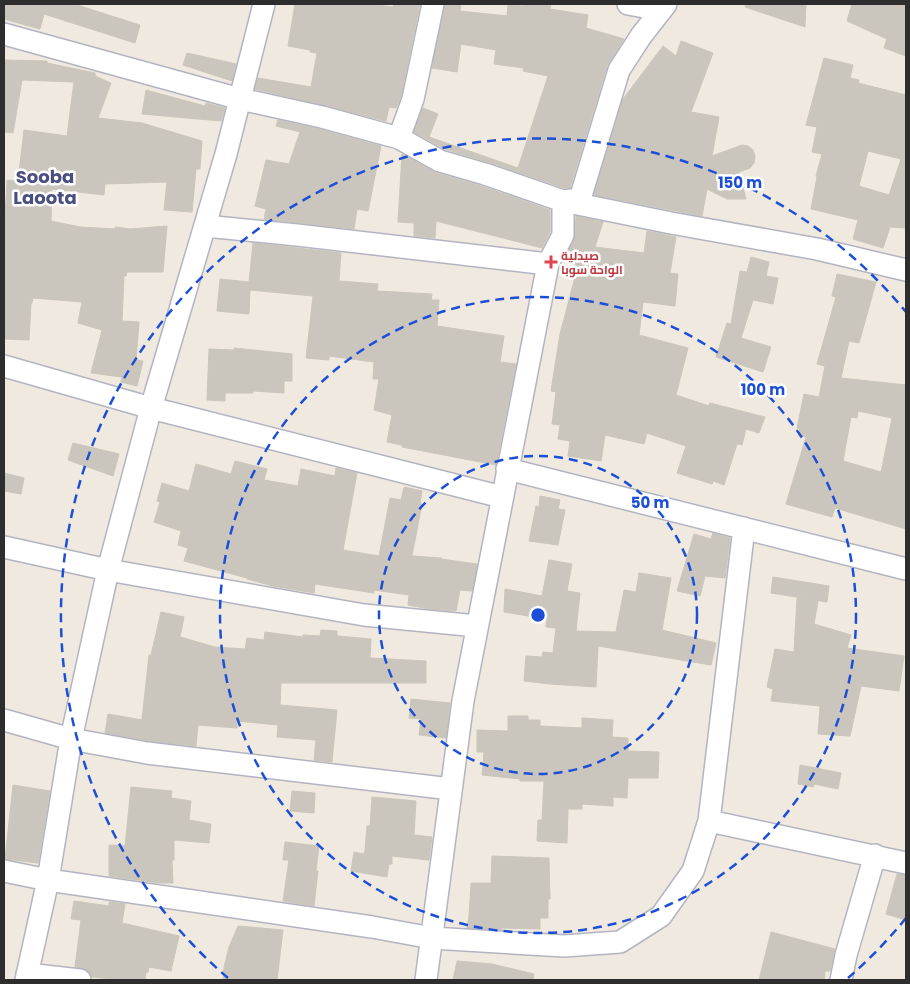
<svg xmlns="http://www.w3.org/2000/svg" width="910" height="984" viewBox="0 0 910 984" font-family="Poppins,Cairo,sans-serif">
	<style>
		.building { fill: #cac6be; stroke: #cac6b8; fill-rule: evenodd }
		.lines { fill: none; stroke-linecap: round; stroke-linejoin: round }
		.minor-casing { stroke: #b3b4c1; stroke-width: 24 }
		.minor { stroke: #fff; stroke-width: 21 }
		.ring { fill: none; stroke: #1d4ed8; stroke-width: 2.5; stroke-dasharray: 9 6 }
		.health-dot { fill: #e0444e; stroke: #fff; stroke-width: 2 }
		.labels { text-anchor: middle; dominant-baseline: central; stroke-width: 5; stroke-linejoin: round; paint-order: stroke }
		.health-label { font-size: 12px; font-weight: bold; fill: #be3a42; stroke: #fff; text-anchor: start }
		.district-label { font-size: 18px; font-weight: bold; fill: #4b4f80; stroke: #fff }
		.centre { fill: #1d4ed8; stroke: #fff; stroke-width: 2.5 }
		.ring-label { font-size: 15px; text-anchor: middle; font-weight: bold; fill: #1d4ed8; stroke: #fff; stroke-width: 5; stroke-linejoin: round; paint-order: stroke }
	</style>
	<rect width="100%" height="100%" fill="#efe9df"/>
	<path class="building" d="M4,4H74L140,25L135,43L44,14L40,29L4,19Z
		M295,4H371L393,7L394,4H420L401,96L396,108L389,107L386,121L255,89L258,78L311,87L317,53L310,52V50L288,46Z
		M445,4H461L460,11L507,16L508,5L524,6L525,4H551L550,9L588,15L586,28L624,39L607,66L570,188H564L488,162L445,149L414,132L423,108L438,114L429,137L518,168L548,76L523,71L524,68L494,64L496,50L461,44L457,72L432,68Z
		M746,4H806L805,27L745,7Z
		M852,4H906V56L884,48L887,39L847,21Z
		M681,41L713,53L691,112L719,117L712,156L742,145L748,146L753,150L755,156L754,163L750,168L739,172L746,199H727L707,189L702,216L594,195L623,99L663,46L676,56Z
		M187,53L236,64L232,81L183,65Z
		M824,58L853,65L850,78L859,80L858,83L906,95V228L890,227L883,248L853,239L858,220L811,209L817,177L816,176L822,154L812,152L817,127L806,125ZM868,151L901,159L889,195L859,186Z
		M4,60L47,61V63L95,73V76L111,83L98,118L142,123L202,141L200,169H196L192,212L164,210L167,182L105,184L104,195L52,189L51,221L80,227L115,229V227L130,229L167,226L163,272H127L126,276H124L122,321L139,322L136,360L143,361L137,386L121,382L122,377L91,373L102,330L78,323L82,302L33,298L32,303H31L29,340L4,339V235L7,180L18,181L24,130L67,136L74,82L22,80L13,133L4,132Z
		M146,90L205,106L206,103L225,108L221,121L142,114Z
		M278,120L319,129L381,146L368,211L357,209L354,229L264,219L266,209L255,206L266,160L289,164L300,132L276,126Z
		M402,154L436,173L481,186L550,210V232L542,248L436,221L435,238L414,236V223L398,222Z
		M576,216L603,222L595,247L644,253L647,231L676,237L670,273L678,274L675,306L643,302L639,335L688,348L676,395L709,406L710,403L765,417L759,433L746,429L742,445L737,444L724,485L713,481L712,484L677,473L686,446L647,433L644,444L605,435L601,461L568,456L570,441L558,439L560,425L552,424L556,392L551,391L560,334L578,266H575L577,258L567,255L575,235Z
		M253,243L341,253L339,281L378,284L377,291L432,294L431,300H439L437,326L504,336L500,362L516,364L496,465L402,447V445L387,442L392,415L374,410L379,379H373L374,362L329,356V360L306,358L313,296L250,290L249,314L217,311L220,279L249,282Z
		M751,257L769,262L766,276L778,278L773,304L753,300L741,338L771,347L763,372L716,357L727,323L731,324L740,271L747,272Z
		M837,274L876,282L859,343L849,341L841,378L906,385V529L835,508L832,517L786,504L806,437L799,436L800,429L797,428L804,394L819,397L825,366L817,364L836,297L832,296ZM858,411L892,418L881,472L843,461L851,417L857,418Z
		M234,348L292,354V381H284V393L253,391V393H225V401L207,400L209,349L234,350Z
		M73,443L119,454L113,476L68,460Z
		M235,461L267,469L264,480L298,486L301,469L335,476L336,468L357,473L343,550L379,556L390,498L401,500L404,487L422,491L420,504H422L412,556L441,558V559L477,564L472,591L460,590L456,611L430,609L408,605L409,595L374,590V593L315,584L314,593L273,586L247,579V578L184,561L188,548L178,545L181,531L154,522L160,502L157,501L162,483L189,491L196,464L231,474Z
		M4,473L24,478L21,494L4,491Z
		M540,496L560,500L558,509L565,510L558,545L529,541L536,506L539,507Z
		M713,533L730,538L725,578L705,576L700,596L677,591L694,534L711,539Z
		M549,560L572,564L567,591L580,593L576,631L616,632L624,590L636,592L639,573L671,578L662,630L716,643L711,665L598,646L596,687L550,684L524,681L526,656L542,657L543,652L553,653L556,628L546,627L547,619L504,612L505,589L542,596Z
		M773,577L829,586L827,602L771,593Z
		M797,598L818,601L814,624L851,635L847,648L904,656L899,691L861,686L850,736L818,734L820,706L771,701L773,689L767,687L775,649L794,652Z
		M161,612L184,617L180,637L215,647L245,649L247,638L264,640L265,632L303,637V635L320,636L321,630L337,631V636L371,639L370,658L426,661V683H281L280,705L337,710L332,762L314,760L316,740L277,737L278,725L237,721V728L198,725L196,746L149,741L105,733L108,714L142,720L149,655H151Z
		M411,699L450,703L446,738L419,735L421,719L409,718Z
		M508,716H528V720H540V726L582,728V718L613,720L612,737L628,738V751L659,752L658,778H628L627,798L613,797V806L582,804V809H568L567,843L537,841L538,820H542L544,781H520V779L482,775L484,752H477V730L508,731Z
		M800,765L841,773L838,789L814,784L813,787L798,784Z
		M13,785L50,791L38,863L5,859Z
		M131,787L172,791L171,798L191,801L189,820L211,824L209,843L174,840V860H172L173,883H159L109,876V845L125,846Z
		M292,791L315,793L314,813L290,811Z
		M372,797L416,801L414,835L432,837L429,860L392,856V864H389L387,877L351,871L354,852L364,854L365,850L367,826H370Z
		M285,842L319,846L316,871H318L314,906L283,901L289,860H283Z
		M492,856L549,858L550,899H548V918H540V929L502,928V930L467,928L469,916L471,883H491Z
		M897,874L906,875V920L886,914Z
		M74,901L109,906V902L125,904L122,923L179,936L171,971L149,967L148,972H146L145,980H124L92,977L87,970L75,967L81,920L71,919Z
		M238,926L283,930L277,980H223L224,967L229,947Z
		M771,932L835,949L830,971H825L824,980H759Z
		M457,961L492,964L534,974L533,980H453Z"/>
	<g class="lines">
		<defs>
			<path id="minor" d="M628,4L661,10
				M4,34L240,99L322,117L399,138L440,161L485,174L563,201L671,223L817,249L906,270
				M399,138L413,99L433,4
				M205,226L297,235L548,264
				M4,366L151,408L502,497
				M507,469L906,569
				M4,547L108,570L364,615L477,626
				M4,720L71,739L147,753L451,789
				M709,821L906,863
				M4,871L48,880L372,927L432,938L564,946L620,942L661,916L693,871L709,821L744,528
				M27,974L80,980
				M26,980L48,880L71,739L108,570L151,408L226,154L264,4
				M426,980L463,701L548,264L563,235V201L580,199L619,70L641,36L666,4
				M841,980L846,955L875,855"/>
		</defs>
		<use href="#minor" class="minor-casing"/>
		<use href="#minor" class="minor"/>
	</g>
	<g class="ring">
		<circle cx="538" cy="615" r="159"/>
		<circle cx="538" cy="615" r="318"/>
		<path d="M906 918A477 477 0 0 1 848 978M228 978A477 477 0 1 1 906 312"/>
	</g>
	<path class="health-dot" d="M548.5 254.5h5v5h5v5h-5v5h-5v-5h-5v-5h5z"/>
	<g class="labels">
		<g class="health-label">
			<text x="561" y="255">صيدلية<tspan x="561" dy="14">الواحة سوبا</tspan></text>
		</g>
		<g class="district-label">
			<text x="45" y="176">Sooba<tspan x="45" dy="21">Laoota</tspan></text>
		</g>
	</g>
	<circle cx="538" cy="615" r="8" class="centre"/>
	<g class="ring-label">
		<text x="740" y="188">150 m</text>
		<text x="763" y="395">100 m</text>
		<text x="650" y="508">50 m</text>
	</g>
	<rect width="910" height="984" fill="none" stroke="#2d2d2d" stroke-width="10"/>
</svg>
